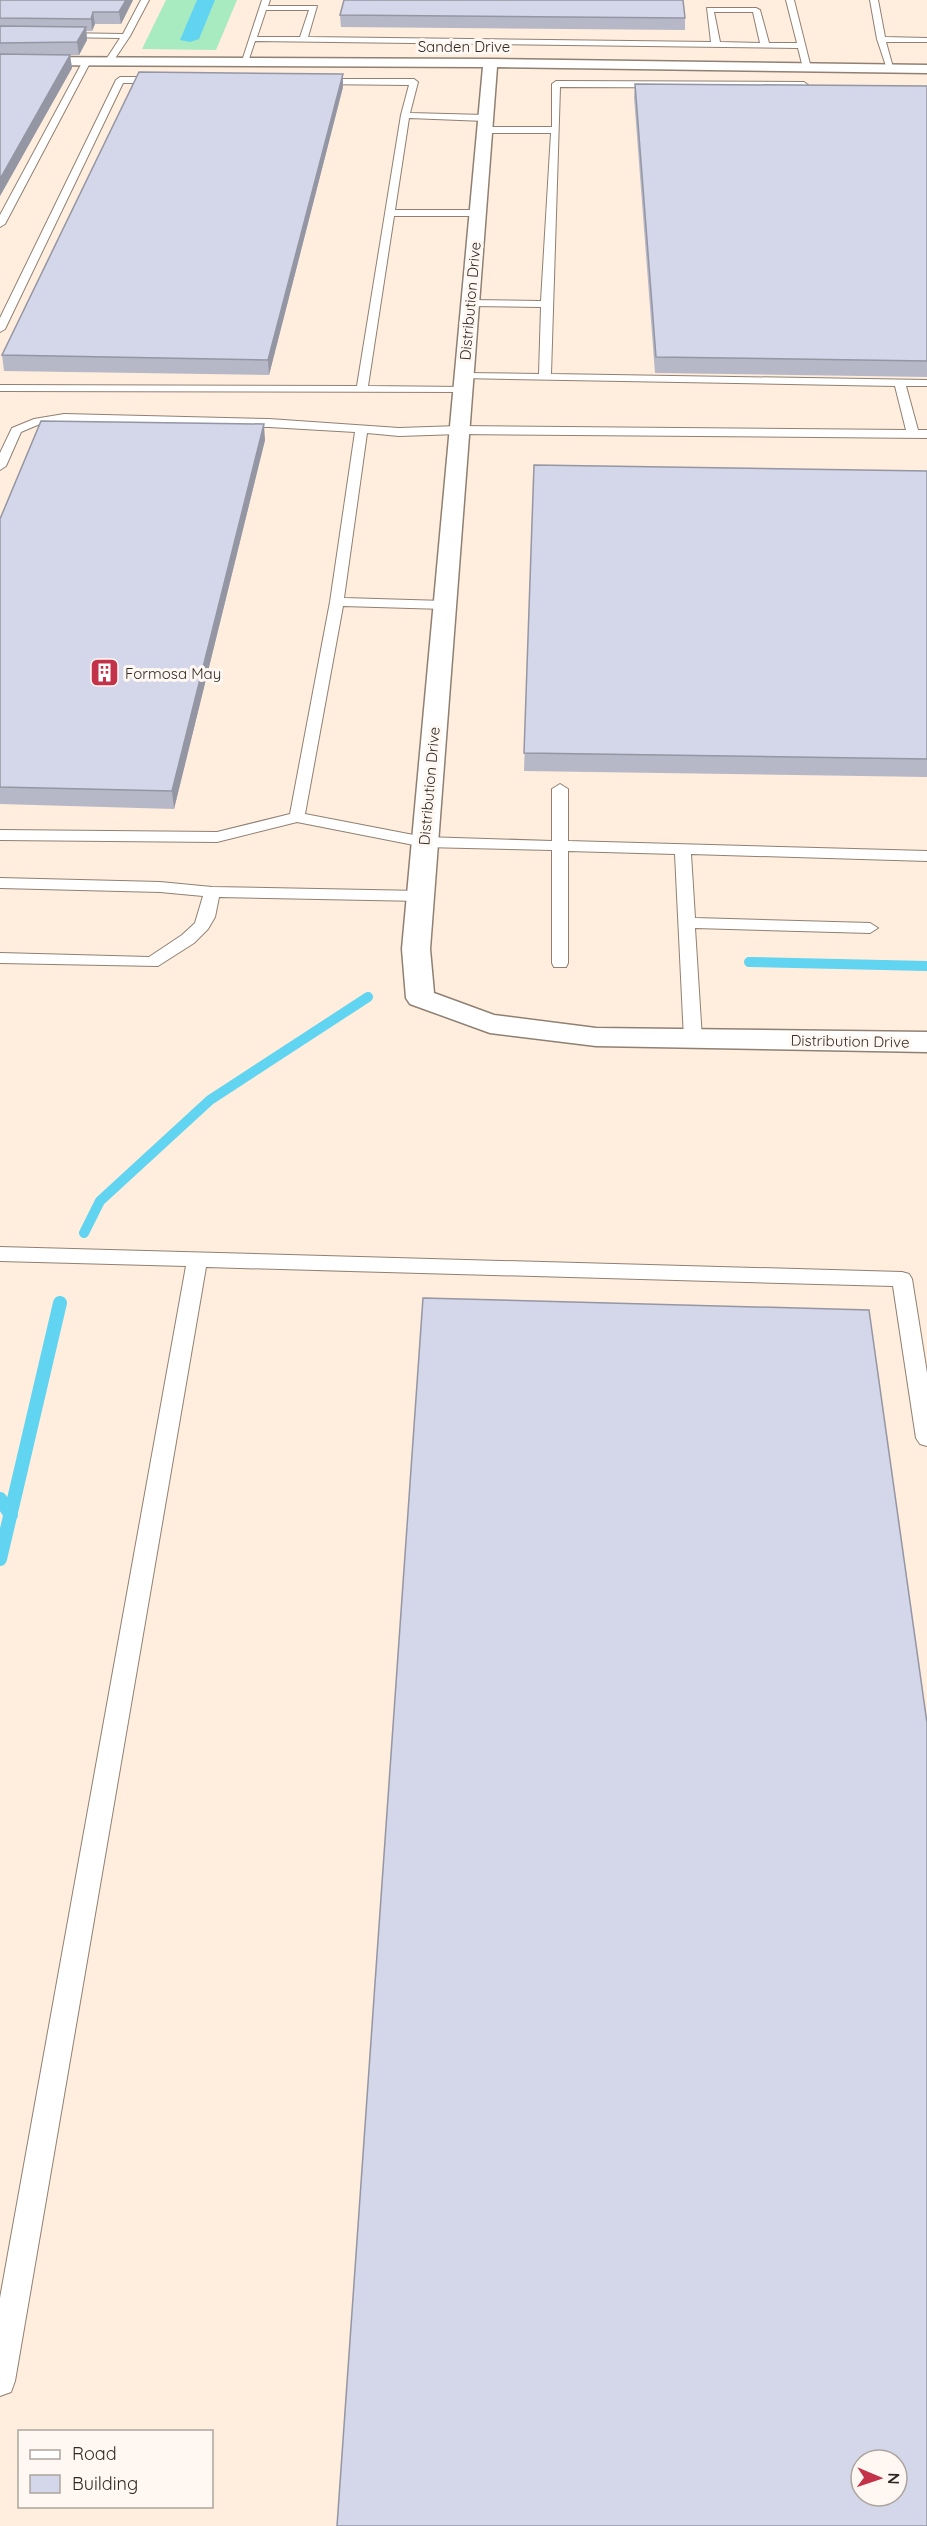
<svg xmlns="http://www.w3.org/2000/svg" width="927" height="2526" viewBox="0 0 927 2526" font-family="Quicksand,sans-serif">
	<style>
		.built { fill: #ffeddd; fill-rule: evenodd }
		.green { fill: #a8ebc1 }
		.water { fill: #60d4f0 }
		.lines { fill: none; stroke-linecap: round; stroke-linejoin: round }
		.stream-far1 { stroke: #60d4f0; stroke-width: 10 }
		.stream { stroke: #60d4f0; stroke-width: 14 }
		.lane-casing { stroke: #8f8073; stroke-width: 2 }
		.street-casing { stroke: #8f8073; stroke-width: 3 }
		.lane { fill: #fff; fill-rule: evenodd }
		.street { fill: #fff; fill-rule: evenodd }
		.wall { fill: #b6b8c8 }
		.shaded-wall { fill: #9496a3 }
		.building { fill: #d4d6e9; stroke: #9496a3; stroke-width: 1.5; fill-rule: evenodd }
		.labels { text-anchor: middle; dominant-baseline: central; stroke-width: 6; stroke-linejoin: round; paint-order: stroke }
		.far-street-label { font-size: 15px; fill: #2f2923; stroke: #fff8f2 }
		.far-poi-label { font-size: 15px; fill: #2f2923; stroke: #fff8f2; text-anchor: start }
	</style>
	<rect width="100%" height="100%" fill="#fff8f2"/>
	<path class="built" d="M0,0H927V2526H0ZM20,2432H212V2506H20ZM861,2460H897V2496H861Z"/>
	<path class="green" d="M166,0H237L216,50L142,49Z"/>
	<path class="water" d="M197,0H215L199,39L190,42L180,40Z"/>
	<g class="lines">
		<path class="stream-far1" d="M749,962L927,966
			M84,1233L100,1201L210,1100L368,997"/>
		<path class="stream" d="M0,1499L11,1515
			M0,1559L60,1303"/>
		<defs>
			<path id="lane" d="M141,0H149L130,36L112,63L105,61L120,38L60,37L56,35L60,33L123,34Z
				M262,0H270L268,6H317L308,37L711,42L707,8H756L760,10L769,43H797L786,0H794L811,68L807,71L803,68L798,48L255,41L248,62L241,64ZM266,10H309L300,37H257ZM714,12H753L760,43L720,42Z
				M870,0H878L885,37L927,38V42H886L894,71L887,69L877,39Z
				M84,59L91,61L5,224L0,227V215Z
				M120,77H160L164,80L160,83H123L5,329L0,332V318L116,80Z
				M318,79H414L418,82L410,113L485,115L489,118L485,121L409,118L395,210H477L482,213L477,216H394L368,386L462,387L466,388V392L0,391V385L357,386L401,115L409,85L315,84L314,82Z
				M556,81L804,82L808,85L804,88L560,87L551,374L927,380V386H906L918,430H927V438L459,434L399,436L367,433L344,598L444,601L451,605L444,609L343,606L305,814L424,837L552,841V789L560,784L568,789V841L927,851V861L691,854L695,918L870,923L878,928L870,933L695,928L702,1039L699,1043H687L684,1039L675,854L568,851V963L566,967H554L552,963V850L424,847L297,822L217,842L0,840V830L217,832L290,814L330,602L355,432L269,427L64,422L40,424L21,432L6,466L0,470V453L12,428L34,419L64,414L269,419L399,428L459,426L906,430L895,386L460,378L458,376L464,373L539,374L541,307L470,306L465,303L470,300L541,301L551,133H484L479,130L484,127H552V84Z
				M0,878L160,882L212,887L421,891L429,896L421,901L219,897L215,917L208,929L194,943L158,966L0,963V953L149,957L182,935L195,923L203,896L160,892L0,888Z
				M0,1247L902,1272L909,1274L912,1279L927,1373V1446L920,1444L916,1438L893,1286L206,1267L15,2381L11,2392L0,2396V2298L186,1266L0,1261Z"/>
			<path id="street" d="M0,57L490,59L927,65V73L497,67L430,949L434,993L494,1015L596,1028L927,1032V1052L596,1046L490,1033L410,1004L406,998L402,949L483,67L0,65Z"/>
		</defs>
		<use href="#lane" class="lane-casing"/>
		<use href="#street" class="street-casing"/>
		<use href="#lane" class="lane"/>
		<use href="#street" class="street"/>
	</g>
	<path class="wall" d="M0,0H133L121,24H95L92,31H86L87,40L79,55H70L72,68L0,196Z
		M340,15L685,18V30L341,27Z
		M635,84L927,86V377L655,373L634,97Z
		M343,87L269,375L4,371L2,355Z
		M265,440L174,809L0,804V519Z
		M534,465L927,471V777L524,771Z"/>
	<path class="shaded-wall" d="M126,0H133L121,24L119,12Z
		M93,12L95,24L92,31L91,19Z
		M86,27L87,40L79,55L77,42Z
		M70,55L72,68L0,196V179Z
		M343,74V87L269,375L268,360Z
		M264,424L265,440L174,809L172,791Z"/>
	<path class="building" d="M0,0H126L119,12H93L91,19L0,18Z
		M344,0H683L685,18L340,15Z
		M0,26L86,27L77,42L0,43Z
		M0,54L70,55L0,179Z
		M139,72L343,74L268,360L2,355Z
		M635,84L927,86V361L656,357Z
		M41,421L264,424L172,791L0,787V519Z
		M534,465L927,471V759L524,753Z
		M423,1298L869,1310L927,1723V2526H337ZM861,2460H897V2496H861Z"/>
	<defs>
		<symbol id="building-square" viewBox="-11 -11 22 22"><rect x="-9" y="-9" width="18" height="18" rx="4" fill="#c33248" stroke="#fff8f2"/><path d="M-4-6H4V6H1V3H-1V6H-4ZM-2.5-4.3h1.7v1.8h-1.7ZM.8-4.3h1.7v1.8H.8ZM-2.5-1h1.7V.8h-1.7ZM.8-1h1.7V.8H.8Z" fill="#fff"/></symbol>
	</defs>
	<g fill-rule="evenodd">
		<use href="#building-square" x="88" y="656" width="33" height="33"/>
	</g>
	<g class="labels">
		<g class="far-street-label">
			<text x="464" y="46">Sanden Drive</text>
			<text transform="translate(470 301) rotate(-85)">Distribution Drive</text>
			<text transform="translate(429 786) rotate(-85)">Distribution Drive</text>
			<text transform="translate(850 1041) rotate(1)">Distribution Drive</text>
		</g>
		<g class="far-poi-label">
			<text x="125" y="673">Formosa May</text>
		</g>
	</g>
	<rect x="18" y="2430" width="195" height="78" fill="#fff8f2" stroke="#aca59f" stroke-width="1.5"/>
	<rect x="30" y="2450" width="30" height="9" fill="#ffffff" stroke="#aca59f" stroke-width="1.5"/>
	<text x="72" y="2460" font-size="18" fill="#2f2923">Road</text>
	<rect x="30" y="2475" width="30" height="18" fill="#d4d6e9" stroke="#aca59f" stroke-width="1.5"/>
	<text x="72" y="2490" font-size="18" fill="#2f2923">Building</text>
	<g transform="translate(879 2478) rotate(92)"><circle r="28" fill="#fff8f2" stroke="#aca59f" stroke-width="1.5"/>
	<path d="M0-4.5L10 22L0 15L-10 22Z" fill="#c33248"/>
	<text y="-9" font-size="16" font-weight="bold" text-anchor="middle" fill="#2f2923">N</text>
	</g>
</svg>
